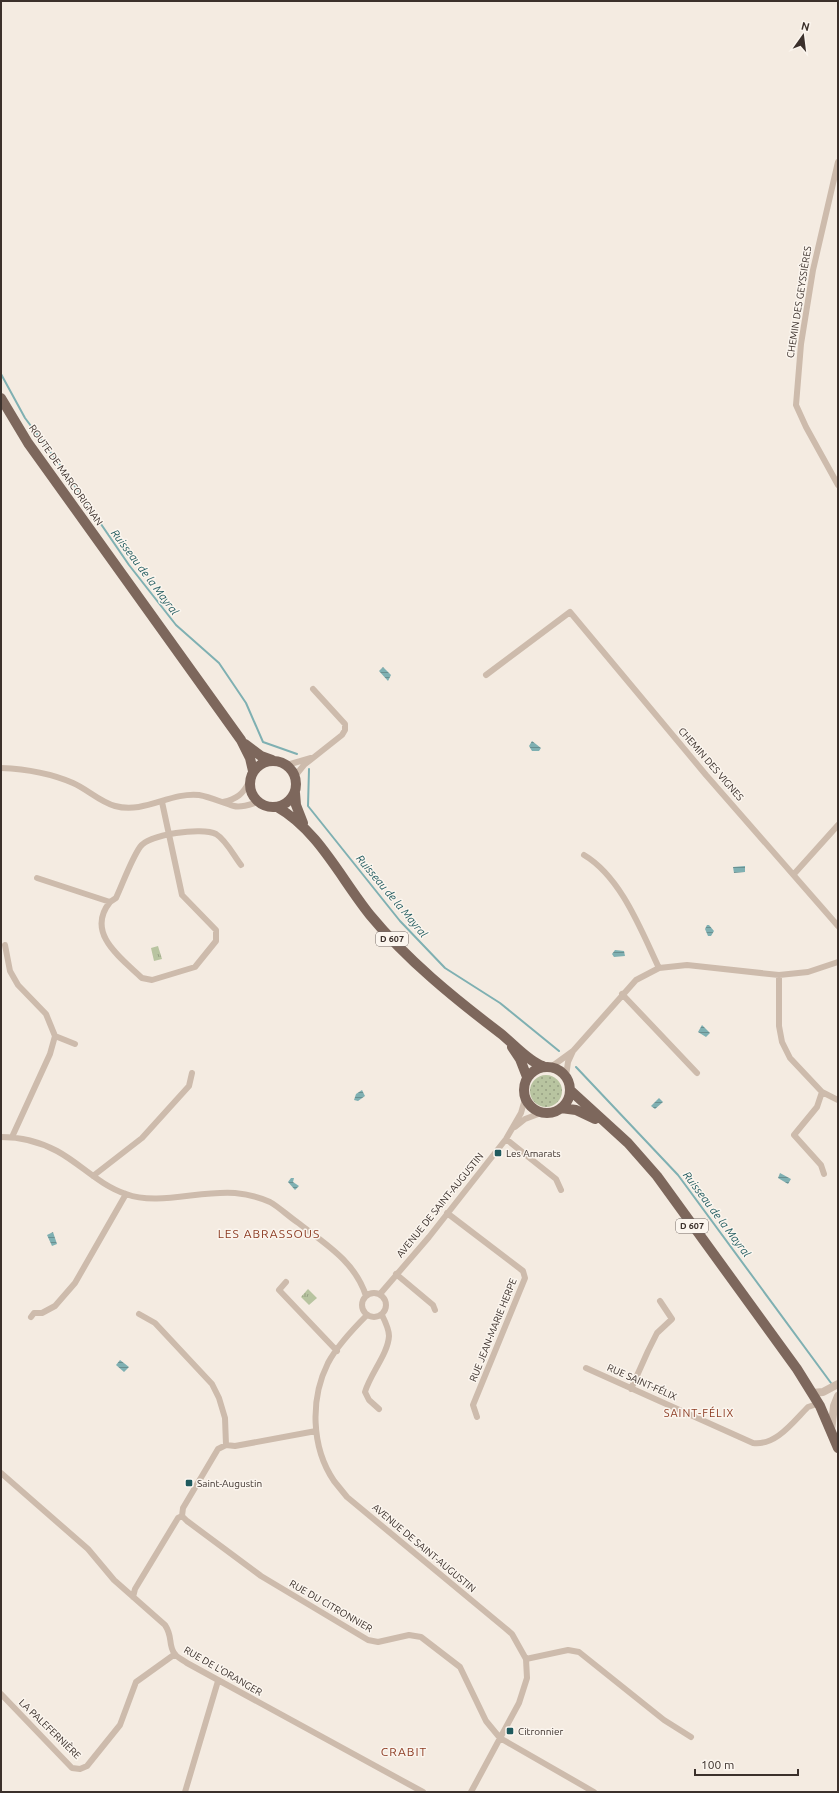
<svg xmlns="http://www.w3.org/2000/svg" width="839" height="1793" viewBox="0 0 839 1793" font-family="Ubuntu,sans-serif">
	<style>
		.grass { fill: url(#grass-dots) }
		.park { fill: url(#park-tufts) }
		.water { fill: url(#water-rules) }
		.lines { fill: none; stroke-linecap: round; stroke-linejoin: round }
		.stream { stroke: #7fb0b2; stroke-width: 2 }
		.minor { stroke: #cdbbac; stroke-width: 6 }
		.tertiary { stroke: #cdbbac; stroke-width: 8 }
		.primary { stroke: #7d675c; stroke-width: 10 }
		.poi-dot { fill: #1f5a5e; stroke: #fbf5ee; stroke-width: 1.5 }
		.labels { text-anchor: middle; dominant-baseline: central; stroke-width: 3; stroke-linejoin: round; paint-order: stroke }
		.shield { fill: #fbf5ee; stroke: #756b66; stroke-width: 1 }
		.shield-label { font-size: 9px; font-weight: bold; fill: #3b302b }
		.street-label { font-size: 10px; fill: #3b302b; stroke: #fbf5ee }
		.poi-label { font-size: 10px; fill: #3b302b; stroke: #fbf5ee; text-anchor: start }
		.water-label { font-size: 11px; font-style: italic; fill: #1f5a5e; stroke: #fbf5ee }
		.neighbourhood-label { font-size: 11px; letter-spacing: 1px; fill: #8c3b22; stroke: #fbf5ee }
		.quarter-label { font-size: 12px; letter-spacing: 1px; fill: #8c3b22; stroke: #fbf5ee }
	</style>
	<defs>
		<pattern id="grass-dots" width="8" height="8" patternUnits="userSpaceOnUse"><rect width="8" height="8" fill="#b8c4a0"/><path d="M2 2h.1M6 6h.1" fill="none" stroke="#97a083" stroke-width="1.8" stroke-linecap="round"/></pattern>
		<pattern id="park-tufts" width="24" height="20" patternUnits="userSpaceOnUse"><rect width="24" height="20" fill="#b8c4a0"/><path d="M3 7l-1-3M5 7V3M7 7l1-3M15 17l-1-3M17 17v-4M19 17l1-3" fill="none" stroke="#97a083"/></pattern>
		<pattern id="water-rules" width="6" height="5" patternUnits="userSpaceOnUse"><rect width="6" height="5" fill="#7fb0b2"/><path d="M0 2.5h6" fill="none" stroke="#699091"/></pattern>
	</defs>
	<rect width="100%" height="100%" fill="#f4ebe1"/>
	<path class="grass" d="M530 1091a16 16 0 1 1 32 0a16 16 0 1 1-32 0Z"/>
	<path class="park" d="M158,946L162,959L154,961L151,948Z
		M308,1289L317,1298L309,1305L301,1297Z"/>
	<path class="water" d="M383,667L391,675L388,681L379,671Z
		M532,741L541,748L539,751H532L529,746Z
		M745,866V872L734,873L733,867Z
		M707,925H709L714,931L711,936H708L705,929Z
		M615,950L624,951L625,956L614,957L612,954Z
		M702,1025L710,1033L706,1037L698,1032Z
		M362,1090L365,1096L358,1101L354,1100L356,1094Z
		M659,1098L663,1102L655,1109L651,1106Z
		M780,1173L791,1179L788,1184L778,1178Z
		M291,1178H294L293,1182L299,1186L295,1190L288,1182Z
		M53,1232L57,1244L52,1246L47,1235Z
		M120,1360L129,1367L124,1372L116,1365Z"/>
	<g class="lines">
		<path class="stream" d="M1,374L25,418L66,473L129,565L176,625L219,663L246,703L263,742L297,754
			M309,769L308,806L400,921L445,968L500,1003L559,1051
			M576,1067L678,1175L831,1383"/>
		<path class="minor" d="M838,162L813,270L801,344L796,405L806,427L838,485
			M486,675L570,612L706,775L838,926
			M287,765L311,758
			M1,768C26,769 50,773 73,783C87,789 100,802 115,806C145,814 170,792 199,795C211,797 223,803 234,806C242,808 251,804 258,802
			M295,776L304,765L342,735L345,730V724L313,689
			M223,802C237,799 243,794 249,782
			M584,855C621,877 641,930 659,968
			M794,874L838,825
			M37,878L110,902L116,898C123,883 131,860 140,847C149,834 202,827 216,834C226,840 234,856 241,865
			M110,902C85,933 121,958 142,978L152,980L195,967L216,941V930L182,895L162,802
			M5,945L10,971L18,985L46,1014L55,1036L50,1054L12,1137
			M779,975V1026L782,1042L790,1058L822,1092L838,1100
			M622,994L697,1073
			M55,1036L75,1044
			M573,1051L636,980L659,968L687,965L779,975L808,972L838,962
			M551,1067L573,1051L568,1062L566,1076
			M822,1092L817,1107L794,1135L821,1165L824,1174
			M515,1127L525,1119L541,1113
			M1,1137C20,1137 40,1142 57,1151C81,1164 99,1185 126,1194C157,1206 201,1190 235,1193C246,1194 259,1197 270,1202C279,1207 288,1216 297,1222C324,1243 355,1261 366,1296
			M506,1139L556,1179L561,1190
			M93,1176L142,1138L189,1086L192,1073
			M447,1213L523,1271L525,1278L473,1405L477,1417
			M396,1274L433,1305L435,1310
			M286,1282L279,1290L337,1351
			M362 1305a12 12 0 1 1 24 0a12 12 0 1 1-24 0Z
			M380,1294L429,1237L506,1139L521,1113L525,1099
			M139,1314L155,1323L212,1384L219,1398L225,1418L226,1445
			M367,1315C353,1329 337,1346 328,1363C310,1399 311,1447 334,1481C338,1486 343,1492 347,1497L505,1628L512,1634L526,1659L527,1678L519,1703L471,1792
			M31,1317L34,1313H42L55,1306L75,1283L126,1194
			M586,1368L753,1443C776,1446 793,1422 808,1407L814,1405
			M631,1389L648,1351L657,1333L672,1319L660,1301
			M379,1409L369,1400L365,1392C370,1374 388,1354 389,1336C389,1330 385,1321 382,1315
			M1,1473L88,1549L114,1580L165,1625C173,1637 168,1643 174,1653C176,1657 183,1660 187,1663L423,1792
			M182,1516L187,1521L261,1576L368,1640L378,1642L409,1635L421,1637L460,1667L486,1721L500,1738L594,1792
			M182,1516L183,1508L218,1449L226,1445L235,1446L316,1431
			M133,1597L135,1589L178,1518L182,1516
			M526,1659L568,1650L579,1652L664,1720L691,1737
			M1,1694L72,1768L80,1769L87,1766L120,1725L136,1682L175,1654
			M185,1792L218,1681"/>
		<path class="tertiary" d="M812,1393L823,1392L838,1384
			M831,1431L834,1406L838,1396"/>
		<path class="primary" d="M1,398L28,443L241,740L250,758L253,771
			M245,744L261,756L272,760
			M250 784a23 23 0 1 1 46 0a23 23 0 1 1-46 0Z
			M295,793L296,805L303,823
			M277,807C318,830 341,879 370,915C407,960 454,998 500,1033C513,1043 529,1062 543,1066
			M512,1047L520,1059L527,1077
			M524 1090a23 23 0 1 1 46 0a23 23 0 1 1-46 0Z
			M571,1091L628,1143L657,1176L797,1369L820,1406L838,1448
			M561,1108L576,1110L595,1119"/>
	</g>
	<g class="poi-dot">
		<rect x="494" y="1149" width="8" height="8" rx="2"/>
		<rect x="185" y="1479" width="8" height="8" rx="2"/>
		<rect x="506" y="1727" width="8" height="8" rx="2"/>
	</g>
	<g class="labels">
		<g class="shield">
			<rect x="376" y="932" width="32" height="14" rx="3"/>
			<rect x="676" y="1219" width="32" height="14" rx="3"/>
		</g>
		<g class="shield-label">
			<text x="392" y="939">D 607</text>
			<text x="692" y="1226">D 607</text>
		</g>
		<g class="street-label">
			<text transform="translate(799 302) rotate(-81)">CHEMIN DES GEYSSIÈRES</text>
			<text transform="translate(66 475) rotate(55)">ROUTE DE MARCORIGNAN</text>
			<text transform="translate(711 764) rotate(49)">CHEMIN DES VIGNES</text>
			<text transform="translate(440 1205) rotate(-51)">AVENUE DE SAINT-AUGUSTIN</text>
			<text transform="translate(493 1330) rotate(-68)">RUE JEAN-MARIE HERPE</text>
			<text transform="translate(642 1382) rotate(24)">RUE SAINT-FÉLIX</text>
			<text transform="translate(424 1548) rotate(40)">AVENUE DE SAINT-AUGUSTIN</text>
			<text transform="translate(331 1606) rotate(30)">RUE DU CITRONNIER</text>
			<text transform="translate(223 1671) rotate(30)">RUE DE L'ORANGER</text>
			<text transform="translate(50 1729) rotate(44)">LA PALEFERNIÈRE</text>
		</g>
		<g class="poi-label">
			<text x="506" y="1153">Les Amarats</text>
			<text x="197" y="1483">Saint-Augustin</text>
			<text x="518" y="1731">Citronnier</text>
		</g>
		<g class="water-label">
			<text transform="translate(145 572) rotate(53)">Ruisseau de la Mayral</text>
			<text transform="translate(392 896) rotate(50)">Ruisseau de la Mayral</text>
			<text transform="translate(717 1214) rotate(53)">Ruisseau de la Mayral</text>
		</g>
		<g class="neighbourhood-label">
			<text x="699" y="1413">SAINT-FÉLIX</text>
		</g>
		<g class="quarter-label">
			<text x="269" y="1233">LES ABRASSOUS</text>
			<text x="404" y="1751">CRABIT</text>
		</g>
	</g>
	<rect width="839" height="1793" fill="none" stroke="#3b302b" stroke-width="4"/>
	<g transform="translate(803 36) rotate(14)" stroke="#fbf5ee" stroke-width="3" paint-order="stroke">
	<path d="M0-3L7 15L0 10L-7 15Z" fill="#3b302b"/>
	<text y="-6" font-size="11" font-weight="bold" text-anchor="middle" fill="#3b302b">N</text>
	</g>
	<path d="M695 1769v6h103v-6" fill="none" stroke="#3b302b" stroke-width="2"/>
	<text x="701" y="1769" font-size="12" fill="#3b302b" stroke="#fbf5ee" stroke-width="3" paint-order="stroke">100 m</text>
</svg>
